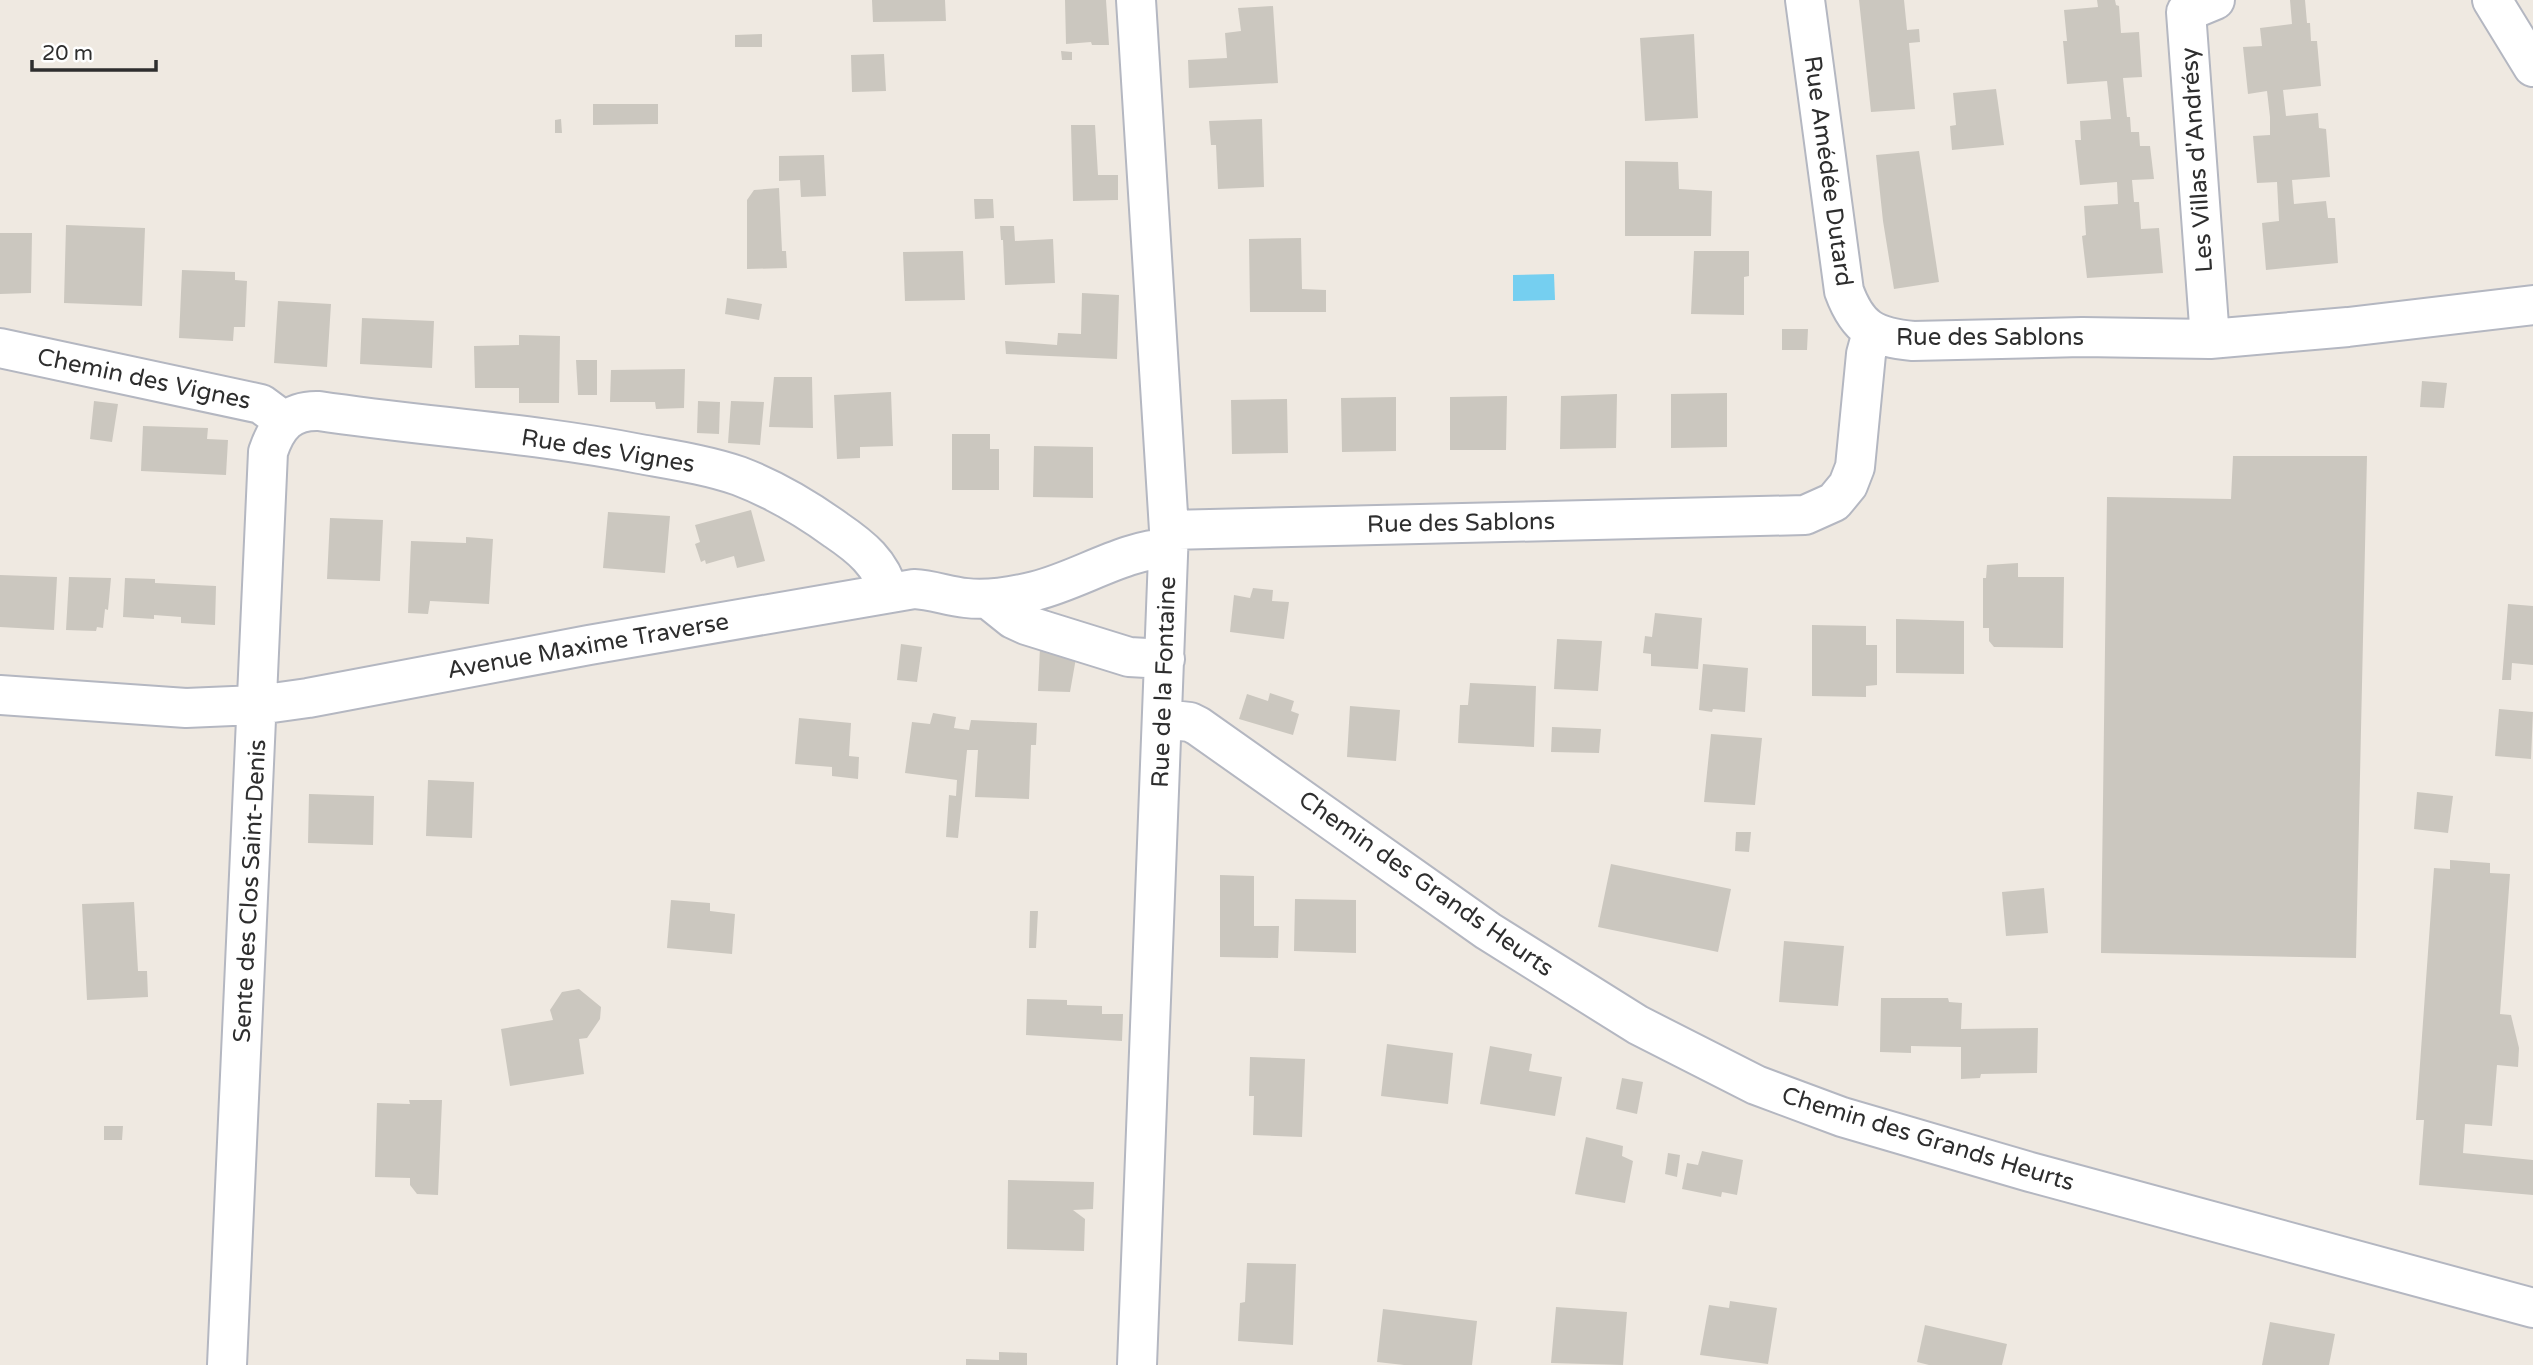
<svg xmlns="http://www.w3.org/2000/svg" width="2533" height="1365" viewBox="0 0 2533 1365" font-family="'Varela Round',sans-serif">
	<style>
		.water { fill: #75cff0 }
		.building { fill: #cbc7bf }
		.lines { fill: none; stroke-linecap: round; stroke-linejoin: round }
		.minor-casing { stroke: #b4b7c1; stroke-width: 42 }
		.minor { stroke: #fff; stroke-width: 38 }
		.labels { text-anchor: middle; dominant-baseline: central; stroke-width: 6; stroke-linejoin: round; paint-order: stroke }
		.street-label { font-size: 24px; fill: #2e2e2e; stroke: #fff }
	</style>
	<rect width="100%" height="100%" fill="#efe9e1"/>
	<path class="water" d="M1554,274L1555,300L1513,301V275Z"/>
	<path class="building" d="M872,0H945L946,21L873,22Z
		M1065,0H1106L1109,45H1092L1091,42L1066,44Z
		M1859,0H1904L1907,30L1919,29L1920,42L1909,43L1915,109L1871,112Z
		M2097,0H2115L2116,5L2119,6L2121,33L2139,32L2142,77L2123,78L2127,117H2130L2131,132H2139L2140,146H2150L2154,179L2132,180L2134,202H2139L2141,229L2159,228L2163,273L2087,278L2082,236L2086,235L2084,206L2118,204L2117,182L2080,185L2075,140H2081L2080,121L2111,119L2107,81L2067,84L2063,41H2067L2064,10L2098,7Z
		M2290,0H2305L2307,23H2310L2311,41H2317L2321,86L2283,90L2286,116L2318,113L2319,128L2326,129L2330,177L2292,180L2294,204L2326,201L2328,218H2335L2338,263L2266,270L2262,223L2279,221L2277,182L2257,183L2253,136L2270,135V117L2267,91L2248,94L2243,47L2262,46L2260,28L2292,24Z
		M1273,6L1278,83L1189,88L1188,60L1227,58L1225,33L1241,31L1238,8Z
		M762,34V47H735V35Z
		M1694,34L1698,118L1645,121L1640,38Z
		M1061,51L1072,52V60H1062Z
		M884,54L886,91L852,92L851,55Z
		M1996,89L2004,145L1952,150L1950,126L1956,125L1953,93Z
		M593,104H658V124L593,125Z
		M561,119L562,133H555V120Z
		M1262,119L1264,187L1218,189L1216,145H1211L1209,121Z
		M1071,125H1095L1098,175H1118V200L1073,201Z
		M1919,151L1939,282L1894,289L1883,221L1876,155Z
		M824,155L826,196L801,197L800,180L779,181V156Z
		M1625,161L1678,162L1679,189L1712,191L1711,236H1625Z
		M779,188L782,251H786L787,268L747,269V200L754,190Z
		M974,199H993L994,218L975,219Z
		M66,225L145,228L142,306L64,303Z
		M1000,226H1014L1015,241L1053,239L1055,283L1005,285L1003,240H1001Z
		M0,233H32L31,293L0,294Z
		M1301,238L1302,289L1326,290V312H1250L1249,239Z
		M963,251L965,300L905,301L903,252Z
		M1694,251H1749V276L1744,277V315L1691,314Z
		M182,270L235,272V280L247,281L245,327H234L233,341L179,338Z
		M1082,293L1119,295L1117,359L1006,354L1005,341L1057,345L1058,333L1081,334Z
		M727,298L762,304L759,320L725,314Z
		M278,301L331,304L327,367L274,363Z
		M362,318L434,321L432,368L360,364Z
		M1782,329H1808L1807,350H1782Z
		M519,335L560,336L559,403H519V388H475L474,346L519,345Z
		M576,360H597V395H578Z
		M685,369L684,408L656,409L655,402H610L611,370Z
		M774,377H812L813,428L769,427Z
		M2422,381L2447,383L2444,408L2420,407Z
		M891,392L893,446L860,447V458L837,459L834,395Z
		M1727,393V447L1671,448V394Z
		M1617,394L1616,448L1560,449L1561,396Z
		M1507,396L1506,450H1450V397Z
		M1396,397V451L1342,452L1341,398Z
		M1287,399L1288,453L1232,454L1231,400Z
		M94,401L118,404L112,442L90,439Z
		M698,401L720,402L719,434L697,433Z
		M731,401L764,402L760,445L728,443Z
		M143,426L208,428L207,439L228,440L226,475L141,471Z
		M952,434H990V449H999V490H952Z
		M1034,446L1093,447V498L1033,497Z
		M2233,456H2367L2356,958L2101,953L2107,497L2231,499Z
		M751,510L765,561L737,568L734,556L706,564L705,560L701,562L695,544L700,542L695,525Z
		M608,512L670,516L665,573L603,568Z
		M330,518L383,520L380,581L327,579Z
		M466,537L493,539L489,604L430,601L428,614L408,613L411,541L466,543Z
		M2018,563V577H2064L2063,648L1994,647L1989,641V628H1983V578H1986L1987,565Z
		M0,575L57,577L54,630L0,627Z
		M69,577L111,578L108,610L105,609L103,628L97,627L96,631L66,630Z
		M125,578L155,579V583L216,586L215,625L181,623V617L154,615V619L123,617Z
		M1253,588L1273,590L1272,601L1289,602L1284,639L1230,632L1234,595L1250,598Z
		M2508,604L2533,606V665L2512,663L2511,680H2502Z
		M1655,613L1702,618L1698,669L1651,666V654L1643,653L1645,636L1652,637Z
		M1896,619L1964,621V674L1896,673Z
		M1812,625L1866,626V645H1877V685L1866,686V697L1812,696Z
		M1557,639L1602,641L1598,691L1554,689Z
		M901,644L922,647L917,682L897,680Z
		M1040,647L1076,658L1070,692L1038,691Z
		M1703,664L1748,668L1745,712L1713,709L1712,712L1699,710Z
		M1470,683L1536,686L1534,747L1458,743L1460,705H1468Z
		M1270,693L1294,701L1291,711L1299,714L1293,735L1239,719L1247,694L1268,701Z
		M1350,706L1400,710L1396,761L1347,757Z
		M2499,709L2533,712L2531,759L2495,756Z
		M933,713L956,717L954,728L969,730L971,720L1037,723L1036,745H1031L1029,799L975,797L978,750H967L958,838L946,837L949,795L956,796L957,780L905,773L912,722L930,724Z
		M799,718L851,723L849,756L859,757L858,779L832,776V767L795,764Z
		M1552,727L1601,729L1599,753L1551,752Z
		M1711,734L1762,738L1755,805L1704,802Z
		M428,780L474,782L472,838L426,836Z
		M2417,792L2453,796L2448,833L2414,829Z
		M309,794L374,796L373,845L308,843Z
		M1736,832H1751L1749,852L1735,851Z
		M2450,860L2490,863V873L2510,874L2500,1014L2511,1015L2519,1048L2518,1067L2497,1065L2492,1126L2465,1124L2463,1153L2533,1160V1195L2419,1185L2424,1120H2416L2434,868L2450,869Z
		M1611,864L1731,889L1718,952L1598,927Z
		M1220,875L1254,876V926H1279L1278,958L1220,957Z
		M2044,888L2048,933L2006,936L2002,892Z
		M1295,899L1356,900V953L1294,951Z
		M671,900L710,903V911L735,914L732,954L667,948Z
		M134,902L138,971H147L148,997L87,1000L82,904Z
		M1030,911H1038L1036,948H1029Z
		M1784,941L1844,946L1838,1006L1779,1002Z
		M579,989L601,1007L600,1019L587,1038L579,1039L584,1074L510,1086L501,1029L553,1020L550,1010L562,992Z
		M1881,998H1948L1949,1002L1962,1003L1961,1029L2038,1028L2037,1073L1981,1074L1980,1078L1961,1079V1047L1911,1046V1053L1880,1052Z
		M1027,999L1067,1000V1005L1102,1006V1014H1123L1122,1041L1026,1035Z
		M1387,1044L1453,1053L1448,1104L1381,1096Z
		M1490,1046L1532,1054L1529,1071L1562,1077L1555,1116L1480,1104Z
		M1250,1057L1305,1059L1302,1137L1253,1135L1254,1096H1249Z
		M1622,1078L1643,1082L1637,1114L1616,1109Z
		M409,1100H442L438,1195L417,1194L410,1185V1178L375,1177L377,1103L410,1104Z
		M104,1126H123L122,1140H104Z
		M1586,1137L1623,1146L1622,1156L1633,1161L1625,1203L1575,1194Z
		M1702,1151L1743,1160L1737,1195L1722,1192L1721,1197L1682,1189L1687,1163L1698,1165Z
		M1668,1153L1680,1155L1677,1177L1665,1174Z
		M1008,1180L1094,1182L1093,1209L1073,1210L1085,1219L1084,1251L1007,1249Z
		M1247,1263L1296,1264L1293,1345L1238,1341L1240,1303L1245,1302Z
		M1730,1301L1777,1308L1768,1364L1700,1355L1709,1305L1729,1308Z
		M1556,1307L1627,1312L1623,1365L1551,1363Z
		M1383,1309L1477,1321L1472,1365H1404L1377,1362Z
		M2270,1322L2335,1334L2329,1365H2262Z
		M1925,1325L2007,1344L2002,1365H1929L1917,1362Z
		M999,1352L1027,1353V1365H966V1359L999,1360Z"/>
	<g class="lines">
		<defs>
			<path id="minor" d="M1136,0L1169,530L1137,1365
				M1805,0L1844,291C1858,329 1874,337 1913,341L2082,337L2210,339L2348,327L2533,305
				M2492,0L2533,67
				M2210,339L2186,12L2215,0
				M0,348L261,404L284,421
				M1169,530L1805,515L1834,502L1848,485L1855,467L1866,354L1872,332
				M988,599L1013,619L1026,625L1129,657L1165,659
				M0,695L186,708L258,705L308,698L589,645L914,589C932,590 948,596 966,598C989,601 1014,596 1035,591C1079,580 1124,550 1168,548
				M1163,719L1190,722L1198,726L1488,931L1638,1025L1756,1085L1842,1117L2030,1172L2533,1308
				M227,1365L268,452C277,425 290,410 319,411C426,427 534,433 640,454C673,460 707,465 739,476C773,489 807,509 836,530C861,547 881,563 889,593"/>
		</defs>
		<use href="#minor" class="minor-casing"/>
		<use href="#minor" class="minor"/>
	</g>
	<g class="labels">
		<g class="street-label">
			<text transform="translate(2197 160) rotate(-94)">Les Villas d'Andrésy</text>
			<text transform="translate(1828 171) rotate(82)">Rue Amédée Dutard</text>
			<text x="1990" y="337">Rue des Sablons</text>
			<text transform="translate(144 379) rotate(12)">Chemin des Vignes</text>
			<text transform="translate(608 451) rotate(9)">Rue des Vignes</text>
			<text transform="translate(1461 523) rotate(-1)">Rue des Sablons</text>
			<text transform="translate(588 646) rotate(-10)">Avenue Maxime Traverse</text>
			<text transform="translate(1164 682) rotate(-88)">Rue de la Fontaine</text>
			<text transform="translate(1426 884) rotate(35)">Chemin des Grands Heurts</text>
			<text transform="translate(250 891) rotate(-87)">Sente des Clos Saint-Denis</text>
			<text transform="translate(1928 1139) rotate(17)">Chemin des Grands Heurts</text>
		</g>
	</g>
	<path d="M32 60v10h124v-10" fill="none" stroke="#2e2e2e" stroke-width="3.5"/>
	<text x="42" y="60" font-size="21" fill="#2e2e2e" stroke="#ffffff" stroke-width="5" paint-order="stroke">20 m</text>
</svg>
